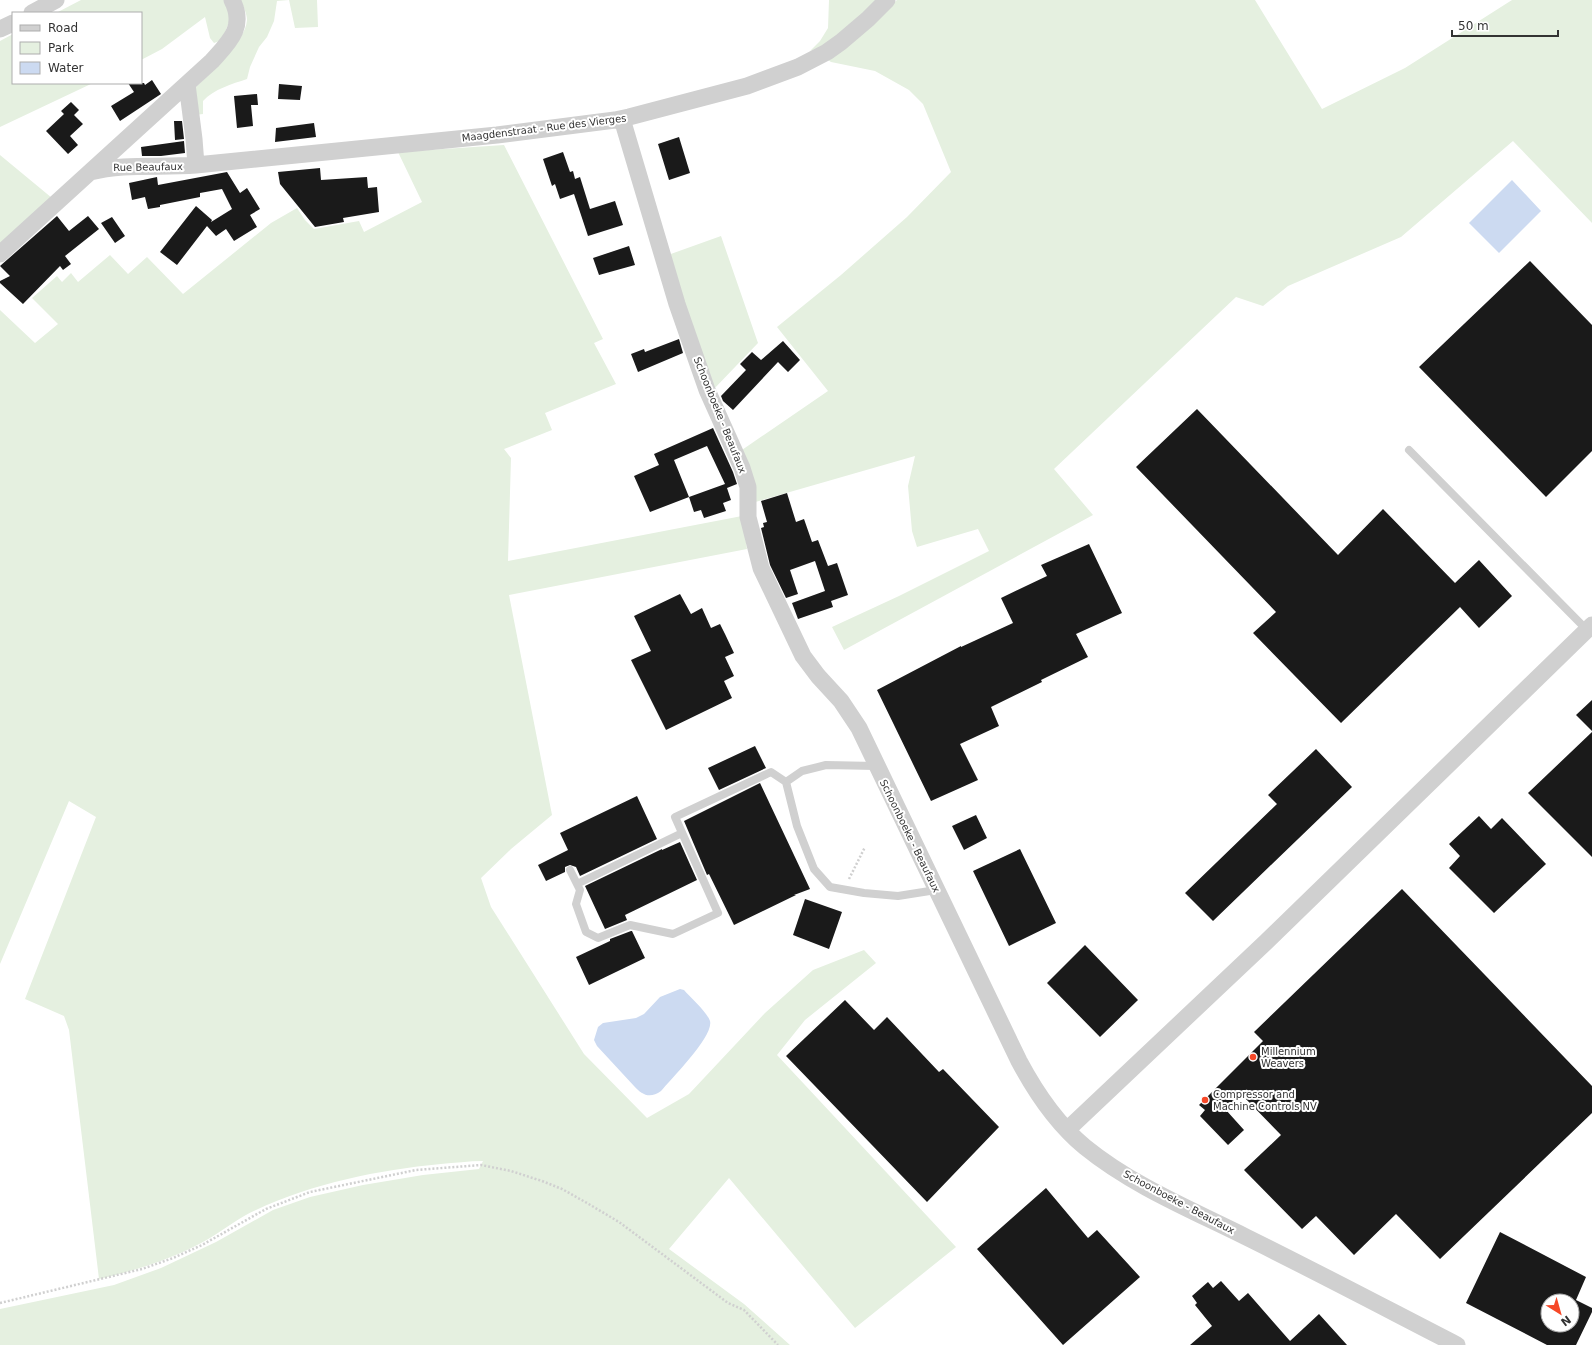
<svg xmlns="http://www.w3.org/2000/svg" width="1592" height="1345" viewBox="0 0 1592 1345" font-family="'DejaVu Sans',sans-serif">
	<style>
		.green { fill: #e5f0e0 }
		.water { fill: #ccdaf1 }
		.building { fill: #1a1a1a; fill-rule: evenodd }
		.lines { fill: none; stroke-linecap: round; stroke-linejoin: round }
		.path { stroke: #d0d0d0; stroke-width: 2.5; stroke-dasharray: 2 2; stroke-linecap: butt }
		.service { stroke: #d0d0d0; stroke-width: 8 }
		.minor { stroke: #d0d0d0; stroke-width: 17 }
		.poi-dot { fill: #f64828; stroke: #fff; stroke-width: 1.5 }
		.labels { text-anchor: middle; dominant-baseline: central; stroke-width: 4; stroke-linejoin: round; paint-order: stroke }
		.street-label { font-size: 10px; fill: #333; stroke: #fff }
		.poi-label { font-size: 10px; fill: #333; stroke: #fff; text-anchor: start }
	</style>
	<rect width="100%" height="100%" fill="#fff"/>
	<path class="green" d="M81,0H225L231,17L222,40L214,43L210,38L205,17L162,49L141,60V13H56Z
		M240,0H317L318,27L295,28L289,0L277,1L274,21L267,37L259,47L250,67L247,79C232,84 214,89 203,101V114L195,115L194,89C210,73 245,43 247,20C247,14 243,5 240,0Z
		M829,0H879L828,45L810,51L820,41L828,28Z
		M897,0H1255L1322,109L1405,68L1512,0H1592V223L1513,141L1401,237L1288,286L1263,306L1236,297L1054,469L1093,515L844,650L832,627L899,596L989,551L978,529L917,547L912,531L908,486L915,456L752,503L739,452L828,391L777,327L841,275L907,217L951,172L923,104L909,90L875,71L831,62L828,60Z
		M13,34V83H93L0,127V41Z
		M504,145L603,339L594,343L616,384L545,413L552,430L504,449L511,458L508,561L742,516L747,549L509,595L552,815L511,849L481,878L491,907L584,1054L647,1118L689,1094L765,1013L813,970L864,950L876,963L805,1020L777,1055L956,1247L855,1328L729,1178L669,1249L744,1304L790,1345H0V1309L114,1285L161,1268L216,1242L273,1210L310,1197L363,1185L423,1175L479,1169L483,1161C469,1161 454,1163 441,1164C378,1170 314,1183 256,1210C240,1217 225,1229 210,1238C178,1257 135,1271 99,1279L69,1030L64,1016L25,999L96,817L69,801L0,964V310L35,343L58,324L32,298L57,276L62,282L71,273L78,282L110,255L128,274L147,257L183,294L271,223L297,208L305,220L314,229L359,221L364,232L422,202L398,152Z
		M0,155L52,198L0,246Z
		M721,236L758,343L713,390L668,255Z"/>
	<path class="water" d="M1512,180L1541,211L1499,253L1469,223Z
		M680,989L684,990C690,997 707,1012 710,1021C714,1036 671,1079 661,1091C650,1099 642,1095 634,1086L597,1046L594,1040L598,1027L603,1023L636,1018L644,1014L660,997Z"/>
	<path class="building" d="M152,80L161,94L120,121L111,106L134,92L128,83H144L145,85Z
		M279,84L302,86L300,100L278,99Z
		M257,94L258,105H251L253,126L237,128L234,96Z
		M71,102L79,110L74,115L83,124L70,136L78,145L68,154L46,131L64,114L61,111Z
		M174,121H182L184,139L175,140Z
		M314,123L316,137L275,142L276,128Z
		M679,137L690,173L669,180L658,144Z
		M184,141L185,153L161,156H142L141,147Z
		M563,152L570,172L573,171L575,179L580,177L590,209L615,201L623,225L588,236L574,194L560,199L555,184L552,186L543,159Z
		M320,168L321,180L367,177L368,188L377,187L379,212L343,218L344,222L315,227L280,184L278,172Z
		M227,172L240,193L247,188L260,209L250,215L257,227L234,241L226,229L216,236L207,226L177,265L160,252L196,206L212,220L211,222L232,209L222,189L200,193V197L160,205V207L148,209L145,197L132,200L129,183L157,177L158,185Z
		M57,216L69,231L88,216L99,229L65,256L71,264L63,270L60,266L23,304L0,283V281L10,276L0,266Z
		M112,217L125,236L115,243L101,223Z
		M629,246L635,265L599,275L593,258Z
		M1530,261L1592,325V451L1546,497L1419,367Z
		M679,339L683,353L638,372L631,354L644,349L645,352Z
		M783,341L800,360L788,372L778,362L733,410L723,401L721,396L746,370L740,364L752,352L761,360Z
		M1197,409L1338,555L1383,509L1455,583L1479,560L1512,596L1479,628L1460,607L1341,723L1253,633L1276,612L1136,467Z
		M713,428L733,472L737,484L727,488L726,485L731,500L723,503L726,511L704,518L701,510L694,512L689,497L650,512L634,476L659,465L654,454ZM707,446L725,484L689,497L674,460Z
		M787,493L796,522L804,519L812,542L818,540L828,566L837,563L848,595L831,601L833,607L798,619L792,603L825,591L815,561L790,570L798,594L786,598L770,565L761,528L764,527L763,523L767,522L761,501Z
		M1089,544L1122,613L1076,634L1088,657L1041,680L1042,682L991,707L999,726L960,744L978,780L931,801L877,690L961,646V647L1013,623L1001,598L1047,576L1041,565Z
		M680,594L691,614L702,608L711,628L720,624L725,634L734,653L725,657L734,676L724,681L732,698L666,730L631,660L651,651L634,616Z
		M1592,700V731L1576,715Z
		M1592,732V857L1528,793Z
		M755,746L766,768L719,790L708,768Z
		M1316,749L1352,787L1213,921L1185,893L1277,804L1268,795Z
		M760,783L810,889L794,895H796L734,925L709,874L707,875L684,821Z
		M637,796L657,839L580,876L576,867L570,865L565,867V872L546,881L538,865L568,850L560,833Z
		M976,815L987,838L964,850L952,826Z
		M1479,816L1491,829L1502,818L1546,864L1494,913L1449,868L1460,856L1449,844Z
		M680,842L697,880L625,915L627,920L605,929L585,886L662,849V850Z
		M1020,849L1056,923L1009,946L973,871Z
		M1402,889L1592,1086V1113L1440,1259L1396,1214L1354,1255L1316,1216L1302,1229L1244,1170L1281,1135L1243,1096L1226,1110L1244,1130L1228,1145L1200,1116L1205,1110L1199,1105L1263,1041L1254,1032Z
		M805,899L842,912L829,949L793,935Z
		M631,931H632L645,958L589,985L576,957L610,941V939Z
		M1085,945L1138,1000L1100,1037L1047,983Z
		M845,1000L874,1030L887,1017L939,1072L943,1069L999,1127L927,1202L786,1056Z
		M1046,1188L1088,1238L1097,1230L1140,1277L1063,1345L977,1249Z
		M1500,1232L1586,1277L1576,1300L1592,1308V1312L1576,1345H1547L1466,1303ZM1548,1301H1572V1325H1548Z
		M1221,1281L1239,1301L1248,1293L1290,1341L1319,1314L1347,1345H1190L1212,1326L1195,1305L1197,1303L1192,1296L1208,1282L1213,1288Z"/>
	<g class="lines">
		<path class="path" d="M849,879L865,847
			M0,1303L142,1269L173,1258L202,1245L266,1209L310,1192L416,1170L481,1165L511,1171L542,1181L562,1189L587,1203L619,1222L728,1303L744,1310L778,1345"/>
		<path class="service" d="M1409,450L1587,630
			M876,766L826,765L802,771L786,782L797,826L814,869L830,887L864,893L898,896L936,890
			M570,870L580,890L576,904L586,932L598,938L630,925L673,934L718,913L675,817L771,772L786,782
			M577,884L682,833"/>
		<path class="minor" d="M32,13L56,0
			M0,29L13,23
			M187,84L194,139L196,165
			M622,119L677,304L707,390L742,468L748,487V517L761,568L803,656L818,676L841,701L859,728L1019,1061C1036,1093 1057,1124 1085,1147C1133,1186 1192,1210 1246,1237C1317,1272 1387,1309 1457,1345
			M90,172C125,163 160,168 196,165L497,135L615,120L629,117L747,86L798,67L827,52L841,42L868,19L887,0
			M0,254L212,61C229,42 246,27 232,0
			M1067,1130L1266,942L1592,625"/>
	</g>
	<g class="poi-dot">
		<circle cx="1253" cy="1057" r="4"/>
		<circle cx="1205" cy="1100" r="4"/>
	</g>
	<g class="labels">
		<g class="street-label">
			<text transform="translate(544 128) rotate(-7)">Maagdenstraat - Rue des Vierges</text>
			<text transform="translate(148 167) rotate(-1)">Rue Beaufaux</text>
			<text transform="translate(720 415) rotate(68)">Schoonboeke - Beaufaux</text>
			<text transform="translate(910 836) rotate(64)">Schoonboeke - Beaufaux</text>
			<text transform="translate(1179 1202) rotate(28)">Schoonboeke - Beaufaux</text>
		</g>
		<g class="poi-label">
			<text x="1261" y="1051">Millennium<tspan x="1261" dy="12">Weavers</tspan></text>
			<text x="1213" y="1094">Compressor and<tspan x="1213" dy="12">Machine Controls NV</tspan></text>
		</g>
	</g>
	<rect x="12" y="12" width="130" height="72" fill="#ffffff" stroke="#adadad"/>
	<rect x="20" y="25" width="20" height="6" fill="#d0d0d0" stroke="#adadad"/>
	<text x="48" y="32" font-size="12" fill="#333333">Road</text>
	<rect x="20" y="42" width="20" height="12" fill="#e5f0e0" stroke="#adadad"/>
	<text x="48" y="52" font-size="12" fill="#333333">Park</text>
	<rect x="20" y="62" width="20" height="12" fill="#ccdaf1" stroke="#adadad"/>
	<text x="48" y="72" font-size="12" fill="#333333">Water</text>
	<g transform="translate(1560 1313) rotate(143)"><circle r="19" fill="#ffffff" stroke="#adadad"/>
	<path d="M0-3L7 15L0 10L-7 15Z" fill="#f64828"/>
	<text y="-6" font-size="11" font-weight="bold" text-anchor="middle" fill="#333333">N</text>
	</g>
	<path d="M1452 30v6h106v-6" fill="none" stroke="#333333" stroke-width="2"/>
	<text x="1458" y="30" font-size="12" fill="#333333" stroke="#ffffff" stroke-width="3" paint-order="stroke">50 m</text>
</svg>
